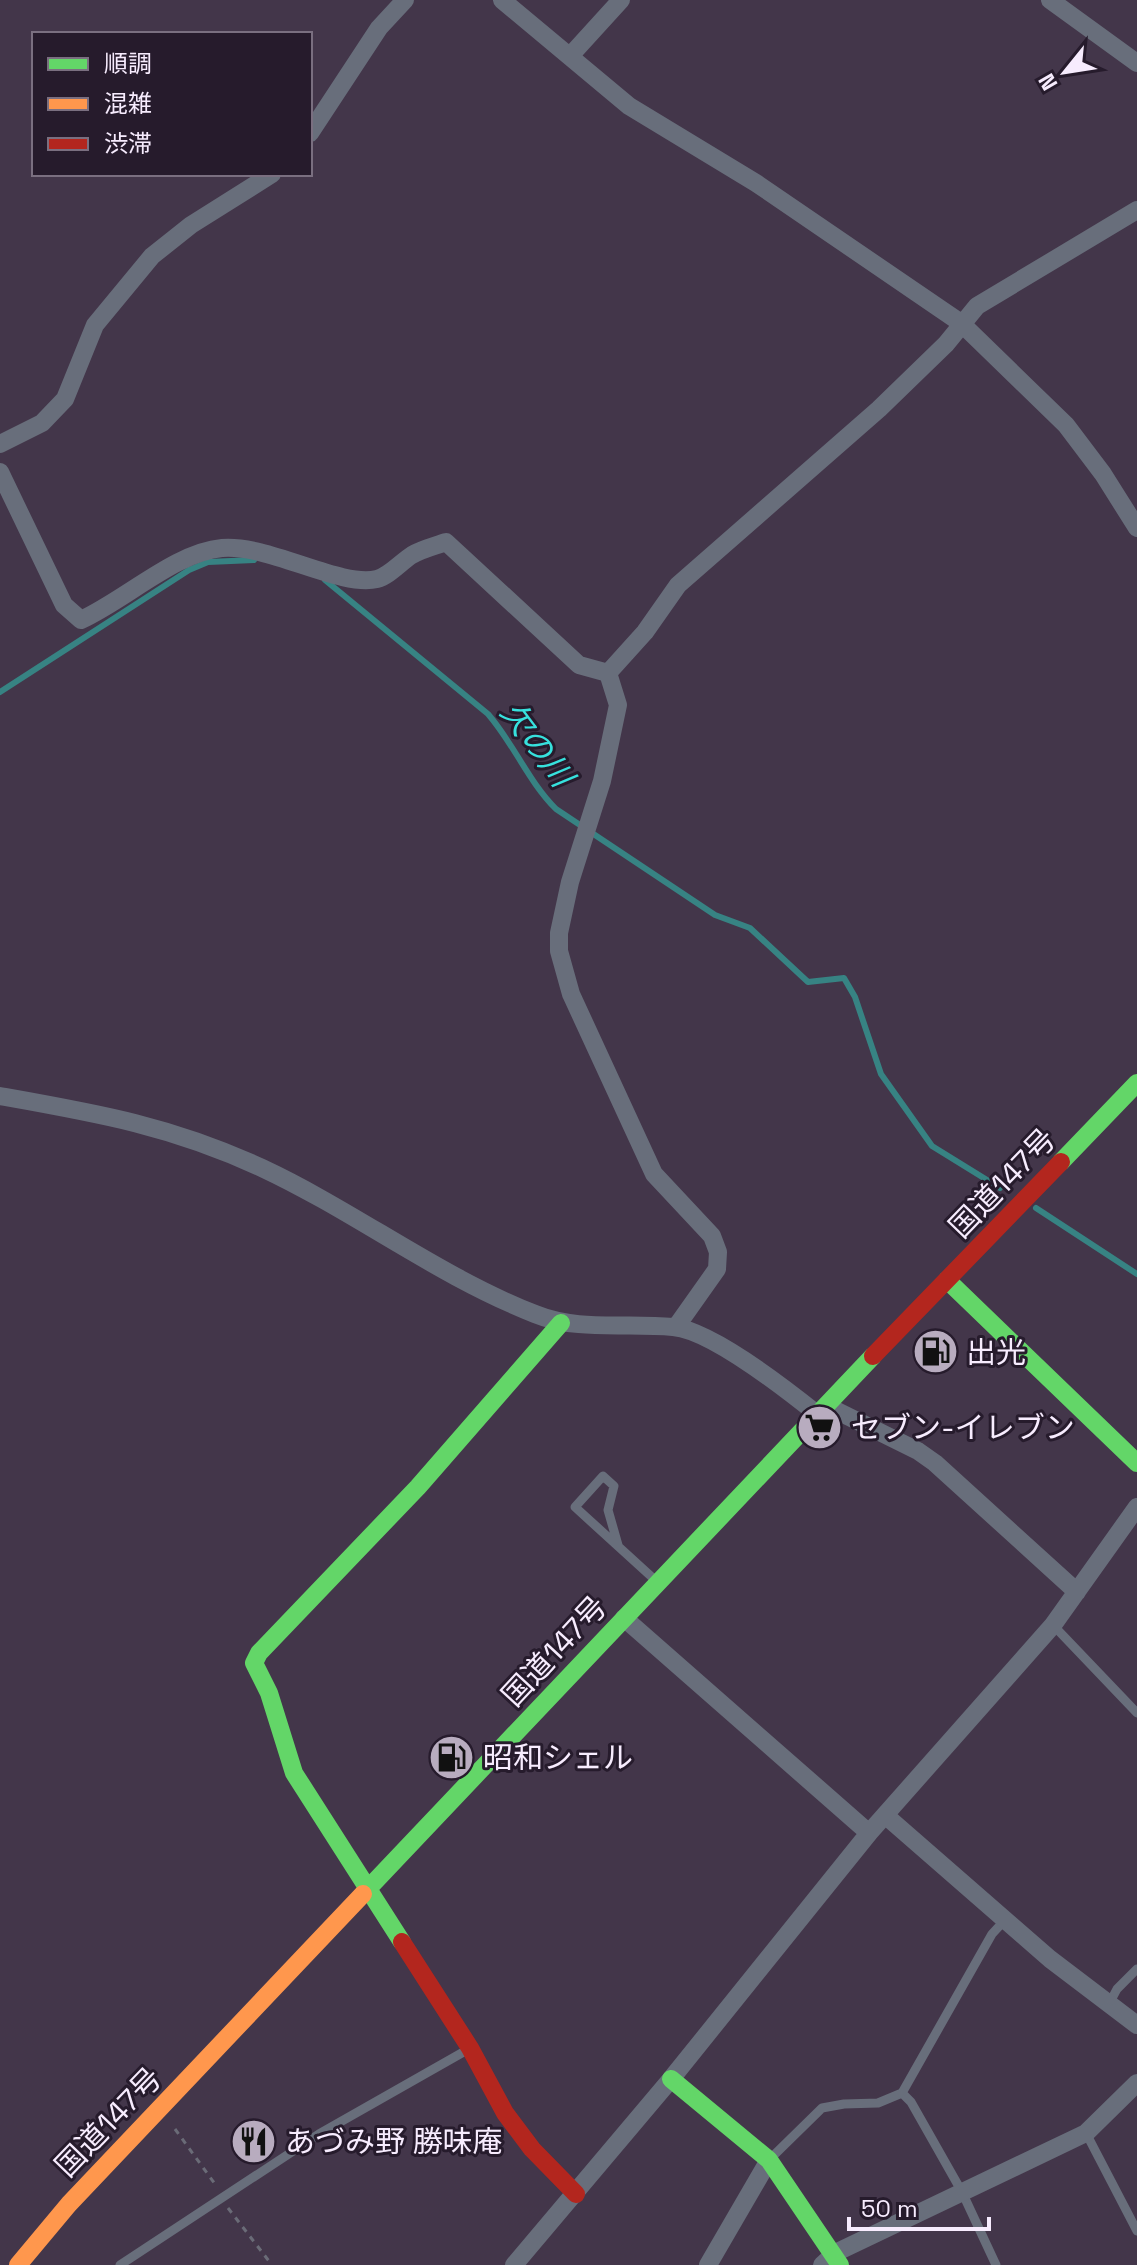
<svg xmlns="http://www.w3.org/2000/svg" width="1137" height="2265" viewBox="0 0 1137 2265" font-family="'Space Grotesk','Noto Sans JP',sans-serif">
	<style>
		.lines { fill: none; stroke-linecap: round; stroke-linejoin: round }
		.stream { stroke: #378383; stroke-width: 6 }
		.path { stroke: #6a6b77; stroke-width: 3; stroke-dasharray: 6 6; stroke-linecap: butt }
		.lane { stroke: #686e7b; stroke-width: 9 }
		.street { stroke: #686e7b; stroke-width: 18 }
		.fast { stroke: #63d668; stroke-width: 18 }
		.slow { stroke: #ff974d; stroke-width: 18 }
		.jam { stroke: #b3261e; stroke-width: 18 }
		.labels { text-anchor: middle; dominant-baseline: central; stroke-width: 6; stroke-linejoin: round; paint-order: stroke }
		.street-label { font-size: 30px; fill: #f7ecfe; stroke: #261b2c }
		.poi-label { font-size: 30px; fill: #f7ecfe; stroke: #261b2c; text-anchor: start }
		.water-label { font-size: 32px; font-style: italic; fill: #37e1dd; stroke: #261b2c }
	</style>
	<rect width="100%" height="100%" fill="#43364a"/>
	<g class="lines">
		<path class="stream" d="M325,580L488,714C514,744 528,781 556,809L715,915L750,928L808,982L844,978L855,997L881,1074L932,1146L1000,1188
			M0,692L189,570L208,562L254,560
			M1036,1208L1137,1274"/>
		<path class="path" d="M175,2129L215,2184
			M228,2208L272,2265"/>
		<path class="lane" d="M618,1545L608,1510L614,1486L603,1476L575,1507L654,1579
			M1053,1625L1137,1713
			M1109,2004L1117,1989L1137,1969
			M902,2093L911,2102L962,2192L996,2265
			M1086,2133L1137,2231
			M771,2158L822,2108L844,2104L878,2103L902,2093L992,1934L1004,1921
			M120,2265L319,2134L467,2050"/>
		<path class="street" d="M502,0L629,106L756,183L961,323L1066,425L1103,474L1137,528
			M1050,0L1137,63
			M570,56L621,0
			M310,133L379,28L405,0
			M0,444L42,423L65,399L95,325L152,256L191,225L272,174
			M0,472L64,605L81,620C125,600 176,552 222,548C269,544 340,588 377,579C389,576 401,562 412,555C422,549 435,546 446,542L579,665L608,673
			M608,673L618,705L602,781L570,882L559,933V951L571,994L654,1174L712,1236L718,1252L717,1269L676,1327
			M608,673L645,632L678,585L879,409L946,344L977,306L1137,210
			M0,1096C96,1113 172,1126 262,1168C356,1212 438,1276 535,1314C579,1332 626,1322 673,1327C711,1330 787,1390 817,1414
			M827,1406L918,1451L935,1463L1077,1592
			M624,1618L869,1833
			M886,1816L1050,1959L1137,2025
			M514,2265L671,2079L869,1833L1053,1625L1137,1507
			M708,2265L769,2160
			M822,2265L835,2253L1086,2133L1137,2083"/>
		<path class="fast" d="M1061,1162L1137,1083
			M947,1280L1137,1463
			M363,1894L873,1356
			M402,1942L294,1773L269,1693L254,1663L259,1653L418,1487L561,1323
			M671,2079L769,2160L840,2265"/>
		<path class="slow" d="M18,2265L69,2204L363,1894"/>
		<path class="jam" d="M873,1356L1061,1162
			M402,1942L470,2048L505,2113L532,2149L576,2194"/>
	</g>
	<defs>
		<symbol id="fuel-disc" viewBox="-11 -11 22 22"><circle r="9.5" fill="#b8acbf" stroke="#261b2c"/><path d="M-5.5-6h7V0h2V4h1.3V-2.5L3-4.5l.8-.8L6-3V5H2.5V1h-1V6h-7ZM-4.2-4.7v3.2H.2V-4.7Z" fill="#111"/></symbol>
		<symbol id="supermarket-disc" viewBox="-11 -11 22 22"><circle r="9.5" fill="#b8acbf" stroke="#261b2c"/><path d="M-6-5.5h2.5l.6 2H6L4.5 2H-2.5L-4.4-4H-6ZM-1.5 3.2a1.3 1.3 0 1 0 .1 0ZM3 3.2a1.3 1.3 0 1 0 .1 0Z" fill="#111"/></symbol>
		<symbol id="restaurant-disc" viewBox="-11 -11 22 22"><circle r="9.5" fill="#b8acbf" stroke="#261b2c"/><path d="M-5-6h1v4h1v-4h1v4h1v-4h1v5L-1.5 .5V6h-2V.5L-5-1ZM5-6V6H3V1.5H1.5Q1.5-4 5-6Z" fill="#111"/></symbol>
	</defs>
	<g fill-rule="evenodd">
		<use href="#fuel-disc" x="910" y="1326" width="51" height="51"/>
		<use href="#supermarket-disc" x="794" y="1402" width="51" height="51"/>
		<use href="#fuel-disc" x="426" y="1732" width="51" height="51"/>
		<use href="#restaurant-disc" x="228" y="2116" width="51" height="51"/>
	</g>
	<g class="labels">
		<g class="street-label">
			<text transform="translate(1002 1183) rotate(-46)">国道147号</text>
			<text transform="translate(554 1651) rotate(-47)">国道147号</text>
			<text transform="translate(108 2122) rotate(-46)">国道147号</text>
		</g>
		<g class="poi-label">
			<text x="966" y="1352">出光</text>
			<text x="851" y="1427">セブン-イレブン</text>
			<text x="483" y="1757">昭和シェル</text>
			<text x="285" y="2141">あづみ野 勝味庵</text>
		</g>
		<g class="water-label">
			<text transform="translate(537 744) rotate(53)">欠の川</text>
		</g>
	</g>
	<rect x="32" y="32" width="280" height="144" fill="#261b2c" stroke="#7a6f80" stroke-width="2"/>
	<rect x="48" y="58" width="40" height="12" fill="#63d668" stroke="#7a6f80" stroke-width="2"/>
	<text x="104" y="72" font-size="24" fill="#f7ecfe">順調</text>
	<rect x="48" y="98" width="40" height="12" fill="#ff974d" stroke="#7a6f80" stroke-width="2"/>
	<text x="104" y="112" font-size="24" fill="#f7ecfe">混雑</text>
	<rect x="48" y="138" width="40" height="12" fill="#b3261e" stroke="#7a6f80" stroke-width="2"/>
	<text x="104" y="152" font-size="24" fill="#f7ecfe">渋滞</text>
	<g transform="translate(1065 72) rotate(240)" stroke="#261b2c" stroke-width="6" paint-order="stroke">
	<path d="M0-6L14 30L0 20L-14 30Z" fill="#f7ecfe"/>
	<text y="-12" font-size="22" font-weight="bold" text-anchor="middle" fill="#f7ecfe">N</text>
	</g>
	<path d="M849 2217v12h140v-12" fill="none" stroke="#f7ecfe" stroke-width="4"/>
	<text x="861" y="2217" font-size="24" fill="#f7ecfe" stroke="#261b2c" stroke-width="6" paint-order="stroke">50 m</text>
</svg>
